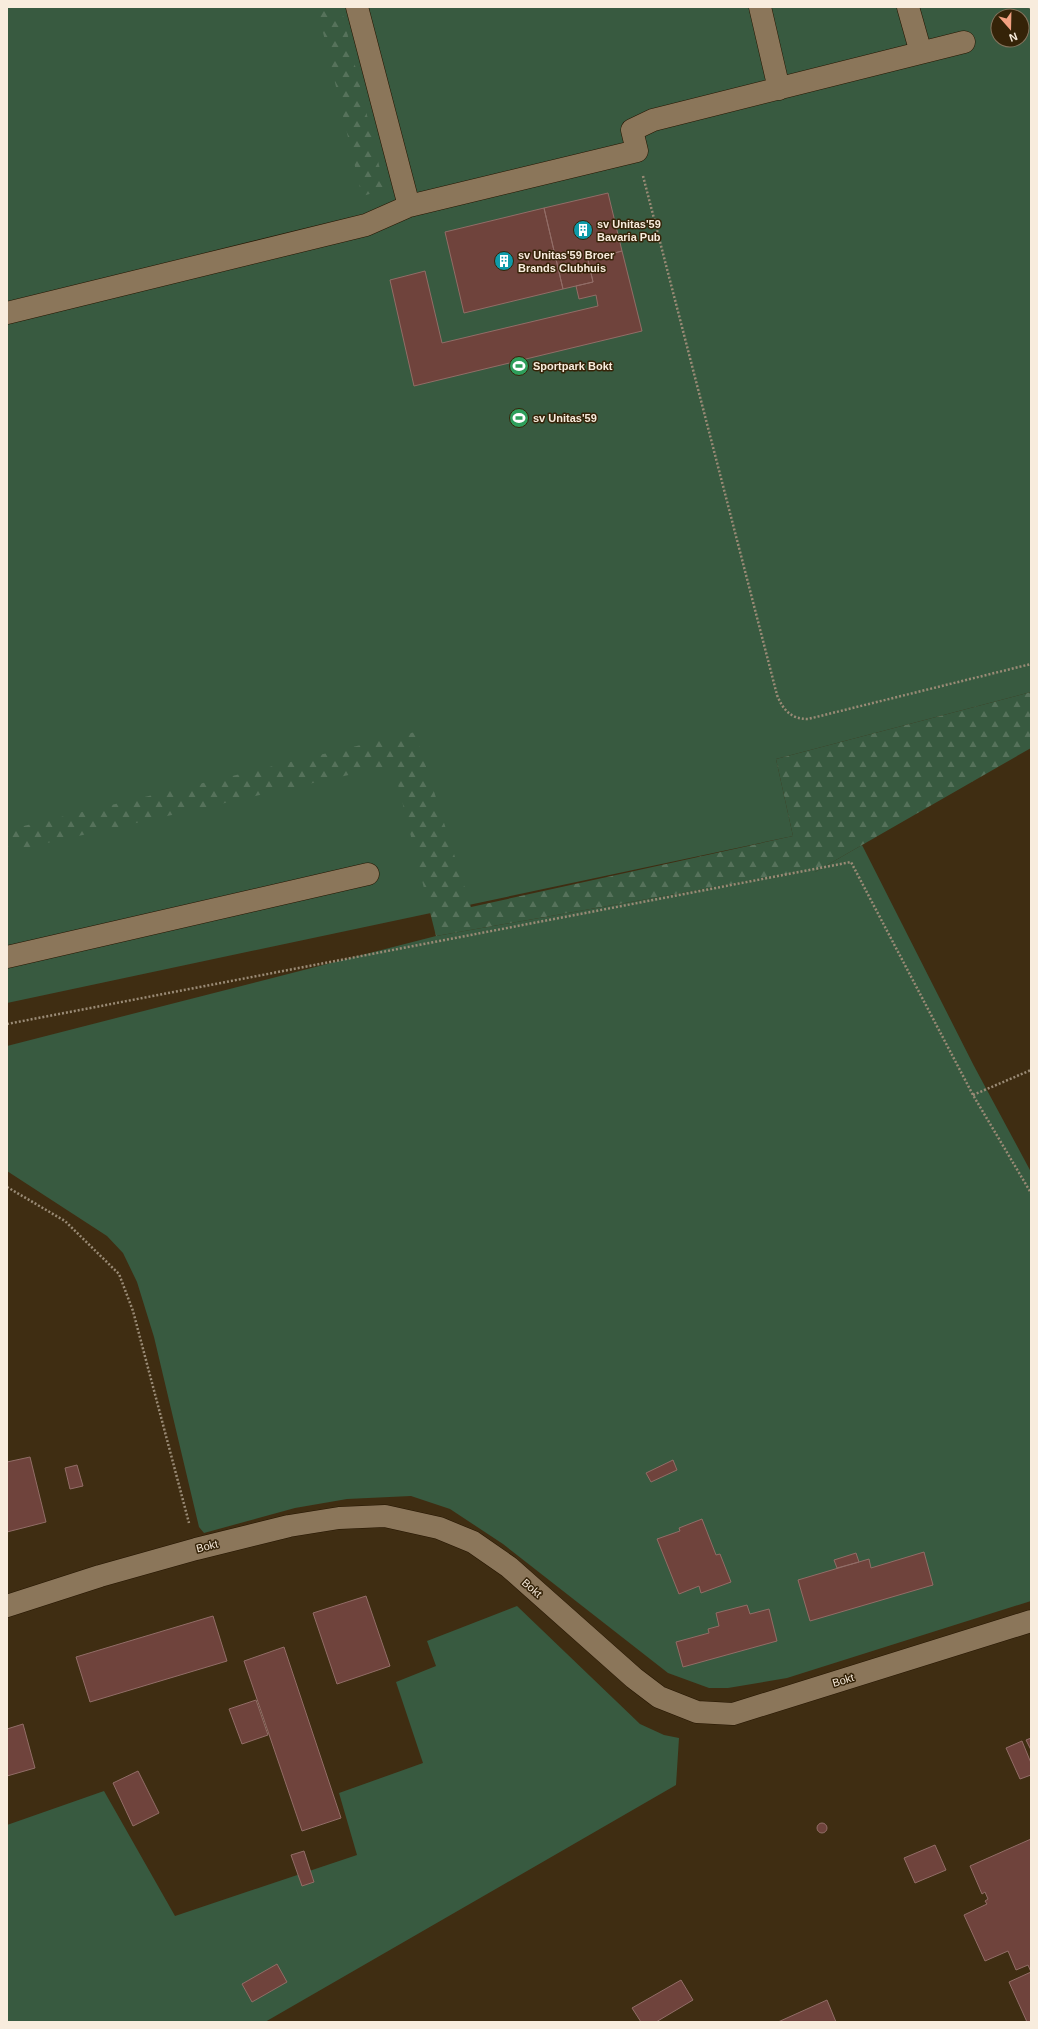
<svg xmlns="http://www.w3.org/2000/svg" width="1038" height="2029" viewBox="0 0 1038 2029" font-family="Arial,sans-serif">
	<style>
		.grass { fill: #385a40; fill-rule: evenodd }
		.forest { fill: url(#forest-firs) }
		.building { fill: #6f433c; stroke: #926d67 }
		.lines { fill: none; stroke-linecap: round; stroke-linejoin: round }
		.minor-casing { stroke: #251500; stroke-width: 23 }
		.path { stroke: #9a8b76; stroke-width: 2.5; stroke-dasharray: 2 2; stroke-linecap: butt }
		.minor { stroke: #8b765a; stroke-width: 22 }
		.labels { text-anchor: middle; dominant-baseline: central; stroke-width: 3; stroke-linejoin: round; paint-order: stroke }
		.poi-label { font-size: 11px; font-weight: bold; fill: #f8ecdd; stroke: #352308; text-anchor: start }
		.street-label { font-size: 11px; fill: #f8ecdd; stroke: #352308 }
	</style>
	<defs>
		<pattern id="forest-firs" width="22" height="20" patternUnits="userSpaceOnUse"><rect width="22" height="20" fill="#385a40"/><path d="M5 1l3.5 6h-7zM16 11l3.5 6h-7z" fill="#56725b"/></pattern>
	</defs>
	<rect width="100%" height="100%" fill="#3f2d12"/>
	<path class="grass" d="M7,7H1031V692L776,759L793,836L7,1003ZM998,16H1022V40H998Z
		M862,845L974,1066L1031,1172V1601L787,1678L728,1688H709L668,1673L503,1544L450,1509L411,1496L347,1499L295,1508L204,1533L199,1527L154,1337L137,1282L123,1253L107,1236L7,1171V1046L436,936L801,872H815Z
		M517,1606L640,1724L664,1735L679,1738L676,1785L265,2022H7V1825L104,1791L175,1916L357,1855L339,1793L423,1763L396,1682L436,1666L427,1641Z"/>
	<path class="forest" d="M317,7H341L385,190L362,196Z
		M1031,692V748L815,872H801L436,936L393,765L7,852V830L415,732L471,907L793,836L776,759Z"/>
	<path class="building" d="M608,193L622,251L588,260L593,282L563,289L544,208Z
		M544,208L563,289L464,313L445,232Z
		M622,251L642,331L414,386L390,280L425,271L442,343L598,306L596,295L579,299L576,286L593,282L588,260Z
		M30,1457L46,1522L7,1532V1462Z
		M673,1460L677,1470L651,1482L646,1473Z
		M77,1465L83,1486L70,1489L65,1468Z
		M702,1519L716,1555L720,1554L731,1582L701,1593L699,1586L679,1594L657,1539L680,1531L679,1528Z
		M924,1552L933,1585L810,1621L798,1580L869,1559L871,1568Z
		M856,1553L859,1562L837,1568L834,1560Z
		M366,1596L390,1666L337,1684L313,1613Z
		M747,1605L750,1614L769,1609L777,1641L683,1667L676,1642L709,1633L708,1629L719,1626L716,1613Z
		M213,1616L227,1661L90,1702L76,1657Z
		M284,1647L341,1818L302,1831L244,1661Z
		M256,1700L268,1735L242,1744L229,1709Z
		M23,1724L35,1768L7,1776V1729Z
		M1031,1738V1750L1026,1740Z
		M1022,1741L1031,1763V1775L1020,1779L1006,1748Z
		M138,1771L159,1813L133,1826L113,1783Z
		M817 1828a5 5 0 1 1 10 0a5 5 0 1 1-10 0Z
		M1031,1839V2022H1027L1009,1982L1031,1972L1028,1965L1016,1970L1008,1951L985,1961L964,1915L987,1904L985,1901L988,1899L985,1892L982,1894L970,1866Z
		M935,1845L946,1870L915,1883L904,1858Z
		M304,1851L314,1882L302,1886L291,1855Z
		M277,1964L287,1982L252,2002L242,1984Z
		M681,1980L693,2000L656,2022H641L632,2008Z
		M827,2000L836,2022H778Z"/>
	<g class="lines">
		<defs>
			<path id="minor" d="M357,7L409,206
				M760,7L779,89
				M908,7L921,53
				M7,313L366,225L409,206L637,151L632,130L653,120L964,42
				M7,957L368,874
				M7,1606L100,1576L196,1549L289,1526L339,1518L385,1516L439,1528L473,1542L509,1567L634,1678L659,1697L697,1712L733,1714L1031,1621"/>
		</defs>
		<use href="#minor" class="minor-casing"/>
		<path class="path" d="M1029,7L1031,8
			M643,176L777,695C783,710 791,719 808,719L1031,664
			M7,1024L851,862L973,1095L1031,1193
			M973,1095L1031,1070
			M7,1187L65,1221L119,1274L133,1311L189,1523"/>
		<use href="#minor" class="minor"/>
	</g>
	<defs>
		<symbol id="building-disc" viewBox="-11 -11 22 22"><circle r="9.5" fill="#0f9aa8" stroke="#352308"/><path d="M-4-6H4V6H1V3H-1V6H-4ZM-2.5-4.3h1.7v1.8h-1.7ZM.8-4.3h1.7v1.8H.8ZM-2.5-1h1.7V.8h-1.7ZM.8-1h1.7V.8H.8Z" fill="#fff"/></symbol>
		<symbol id="stadium-disc" viewBox="-11 -11 22 22"><circle r="9.5" fill="#2e9e5b" stroke="#352308"/><path d="M0-5a6.5 5 0 1 0 0 10a6.5 5 0 1 0 0-10ZM-3.5-1.8h7v3.6h-7Z" fill="#fff"/></symbol>
	</defs>
	<g fill-rule="evenodd">
		<use href="#building-disc" x="572" y="219" width="22" height="22"/>
		<use href="#building-disc" x="493" y="250" width="22" height="22"/>
		<use href="#stadium-disc" x="508" y="355" width="22" height="22"/>
		<use href="#stadium-disc" x="508" y="407" width="22" height="22"/>
	</g>
	<g class="labels">
		<g class="poi-label">
			<text x="597" y="224">sv Unitas'59<tspan x="597" dy="13">Bavaria Pub</tspan></text>
			<text x="518" y="255">sv Unitas'59 Broer<tspan x="518" dy="13">Brands Clubhuis</tspan></text>
			<text x="533" y="366">Sportpark Bokt</text>
			<text x="533" y="418">sv Unitas'59</text>
		</g>
		<g class="street-label">
			<text transform="translate(207 1546) rotate(-14)">Bokt</text>
			<text transform="translate(532 1588) rotate(41)">Bokt</text>
			<text transform="translate(843 1680) rotate(-17)">Bokt</text>
		</g>
	</g>
	<rect width="1038" height="2029" fill="none" stroke="#f8ecdd" stroke-width="16"/>
	<g transform="translate(1010 28) rotate(160)"><circle r="19" fill="#352308" stroke="#83735d"/>
	<path d="M0-3L7 15L0 10L-7 15Z" fill="#f2a081"/>
	<text y="-6" font-size="11" font-weight="bold" text-anchor="middle" fill="#f8ecdd">N</text>
	</g>
</svg>
